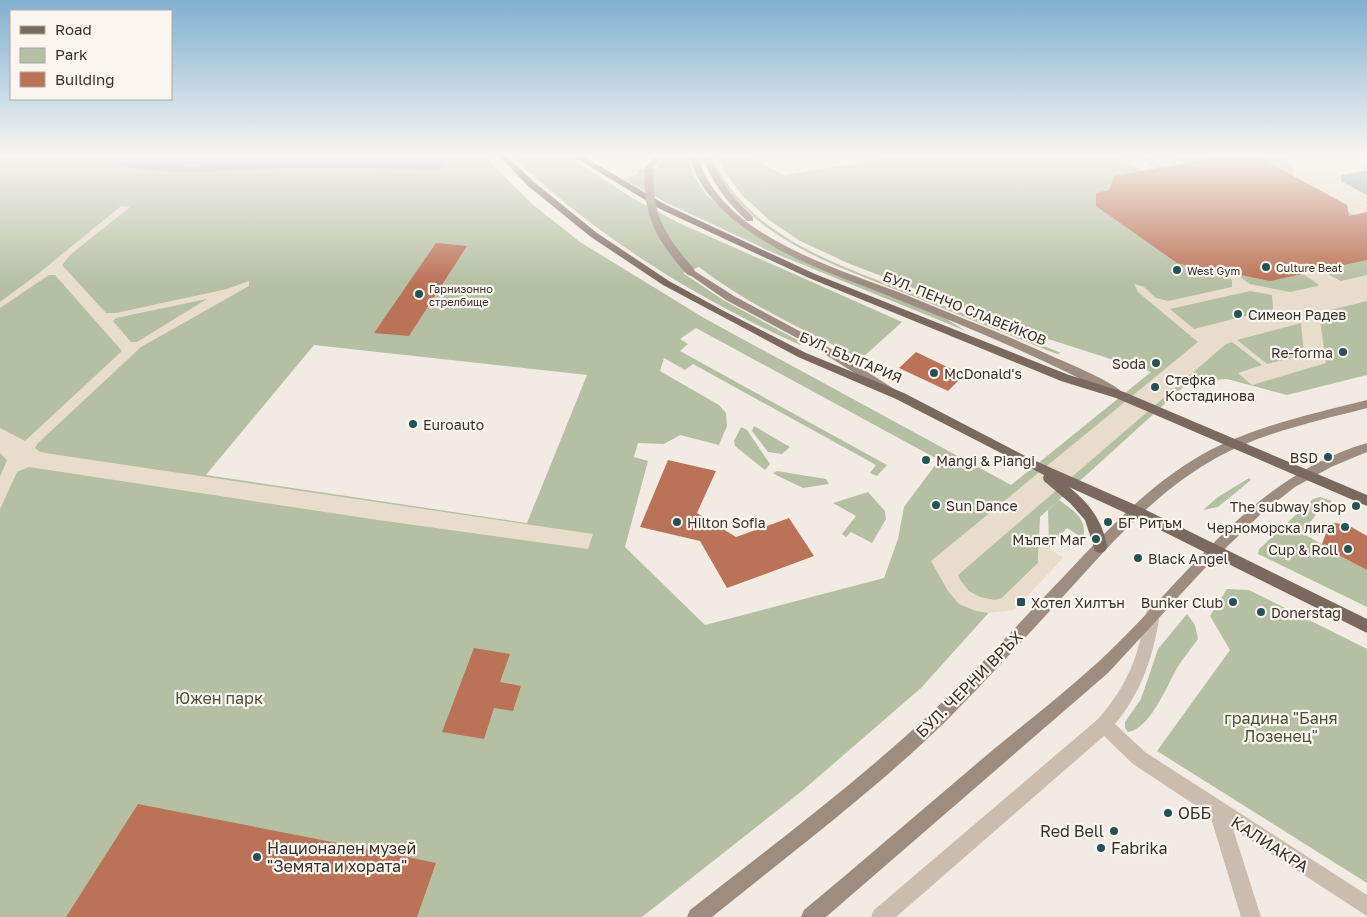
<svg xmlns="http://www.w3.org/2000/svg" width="1367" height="917" viewBox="0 0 1367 917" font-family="'Golos Text',sans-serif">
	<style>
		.green { fill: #b5c0a3; fill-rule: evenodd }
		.plaza { fill: #e8ddcb; fill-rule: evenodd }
		.water { fill: #84a9ad }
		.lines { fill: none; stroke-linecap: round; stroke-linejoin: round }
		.river { fill: #84a9ad; fill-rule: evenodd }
		.building { fill: #bb7357 }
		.primary-tunnel { stroke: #cdc6be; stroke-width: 9; stroke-dasharray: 9 4.5; stroke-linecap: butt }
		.street { fill: #cabcaf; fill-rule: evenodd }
		.secondary { fill: #9d8c80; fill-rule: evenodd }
		.primary { fill: #79695f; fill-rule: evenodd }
		.secondary-bridge { stroke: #9d8c80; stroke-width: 9 }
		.poi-dot { fill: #255257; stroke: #faf5ef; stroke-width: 2 }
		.labels { text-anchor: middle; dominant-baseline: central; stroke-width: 4.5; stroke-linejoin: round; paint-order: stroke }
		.far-poi-label { font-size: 11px; fill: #39312c; stroke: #faf5ef; text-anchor: start }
		.street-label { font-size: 14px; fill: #39312c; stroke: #faf5ef }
		.poi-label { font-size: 14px; fill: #39312c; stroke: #faf5ef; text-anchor: start }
		.near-street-label { font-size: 16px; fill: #39312c; stroke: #faf5ef }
		.near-park-label { font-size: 16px; fill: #475532; stroke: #faf5ef }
		.near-poi-label { font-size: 16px; fill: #39312c; stroke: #faf5ef; text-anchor: start }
	</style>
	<rect width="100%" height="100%" fill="#f2ebe3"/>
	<path class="green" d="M0,155H483L532,204L580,242L704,318L1011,485L1151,372L1039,336L850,264L800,241L769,220L742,195L727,175L719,156L756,160L784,175L879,160L890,155H1367V375L1287,395L1227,379L1190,381L1040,517L1038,563L1002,598L921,688L802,791L642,917H0ZM696,328L939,460L904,507L898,539L884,578L705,625L625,547L648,461L634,457L638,443L664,444L680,435L719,445L727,426L726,413L719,405L660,371L664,358L685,370L693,364L876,465L870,473L877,476L887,465L680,351L688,344L680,339ZM314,345L587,375L527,523L206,475Z
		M511,155H566L634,199L679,223L902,322L861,359C806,331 748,305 699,267L683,273L723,300L803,343L800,345C695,298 594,235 511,155Z
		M664,155H688L694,176L706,194L728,215L762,237L943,317L966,331L774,253L665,202L623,179L637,175L638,169H656Z
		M711,161H714C751,239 844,267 919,296C966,315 1014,333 1061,353L1057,354C1009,335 962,316 915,297C840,267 747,240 711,161Z
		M754,426L790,447L782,454L768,452L752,431Z
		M741,427L747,430L770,464L765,470L735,446L734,441Z
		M777,471L826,479L829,484L803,488L776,475L773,473Z
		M1249,478L1251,480L1218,507L1203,510L1218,497Z
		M868,492L885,511L886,519L872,543L851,532L846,537L842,534L856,516L833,503Z
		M1320,497L1332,501L1328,506L1324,504L1302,533L1367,570V607L1258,554L1259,549L1313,499Z
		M1059,500C1073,510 1088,519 1083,538L1067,528L1049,548L1048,510Z
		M1227,589L1249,590L1367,649V883L1157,751L1230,650L1210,616Z
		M1187,614L1195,625L1198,639C1191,649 1183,658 1177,668C1167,686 1150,729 1128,732L1125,728V722L1141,699L1158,649Z"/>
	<path class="plaza" d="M1107,155H1172L1185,163L1164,167L1147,157H1143V161L1155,168L1141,171L1130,164L1119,163Z
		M1274,155H1367V167L1365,168L1367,171L1341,175V181L1367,195V206L1364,207L1367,208V214L1354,215L1348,212L1347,205L1293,176L1292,165Z
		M121,206L130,207L70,255L62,265L106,313H116L227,289L249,281V286L141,347L38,443L35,448L40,452L58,455L593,534L588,549L378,520L29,467L17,472L0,509V477L7,460L0,453V428L25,441L122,351L55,275H49L0,308V302L39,273ZM207,299L137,342H131L113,321L116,318Z
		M1230,270L1250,284L1290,292L1318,286V284L1303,274L1320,270L1341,281L1367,275V301L1319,313L1326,363L1252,385L1238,373L1262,365L1232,342L1226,344L958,575L960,580L969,591L980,597L994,600L1002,598L1038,563L1039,547L1049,548L1063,558L1014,610L988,613L976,611L959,604L948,591L931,561L1198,342L1138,292L1134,284L1144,287L1156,298L1168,301L1232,287V280L1220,272ZM1250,291L1272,295L1273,309L1194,329L1170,309ZM1301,323L1304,355L1267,364L1237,340Z"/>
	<path class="water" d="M1364,171H1367V195L1341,181V175Z"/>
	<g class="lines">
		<path class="river" d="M92,155H119L191,161L289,157L436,158L442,160L445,164L442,168L436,170C387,169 337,166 287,168C223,170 157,179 95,159Z"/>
	</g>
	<path class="building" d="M1230,155H1246L1264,160L1347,205L1349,216L1367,212V260L1270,281L1236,274L1230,271L1215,273L1177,263L1096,206V193L1109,190L1115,176Z
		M436,243L467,246L409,336L374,333Z
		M916,352L964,375L948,391L899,368Z
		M668,460L716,471L697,513L736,537L789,518L814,556L727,588L700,541L640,527Z
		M1335,523L1348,525L1367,536V570L1335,553L1322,544L1329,525Z
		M474,648L510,654L500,682L521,686L513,711L494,708L484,739L442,732Z
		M138,804L383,852L436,863L417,917H66Z"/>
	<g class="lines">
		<path class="primary-tunnel" d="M1363,155L1367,157"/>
		<path class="street" d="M1153,607L1158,608L1160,613C1154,654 1142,692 1115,724L1145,752L1367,895V916L1233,829L1261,917H1241L1210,815L1133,764L1104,736L896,917H871L874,910L1098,719C1128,685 1138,657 1146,613L1148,608Z"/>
		<path class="secondary" d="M654,155H662L652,171H646L645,169Z
			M689,155H697C721,237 835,267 906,295C956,316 1007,335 1056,358C1070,364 1115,383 1123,393L1117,397L1113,396C1041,357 965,326 889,296C839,276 785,259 742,226C717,208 697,185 689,155Z
			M702,155H710C718,180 734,199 753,217V221H747C727,202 711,182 702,155Z
			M690,268L734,296L820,342L899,392L897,395H889L812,346L726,300L687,273V269Z
			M1367,400V408C1314,422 1259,433 1211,461C1159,491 1119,535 1079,579C1035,627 992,675 946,721C873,792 791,853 712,917H687L690,910C773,845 858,782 934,710C980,666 1023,619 1067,573C1108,529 1150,484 1203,454C1254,426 1312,414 1367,400Z
			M1367,443V452L1331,467L1295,487L1263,512L1205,568L1108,673L826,917H801L804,910C868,857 931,802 994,749C1028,721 1063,694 1096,664C1183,585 1248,478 1367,443Z"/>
		<path class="primary" d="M498,155H506L534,182L597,233L669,281L722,310L806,353L904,393L1031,459L1140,507L1367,619V633L1130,515L1069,487C1089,503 1103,521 1107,547L1105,551L1100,553L1095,551L1085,520L1070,503L1044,481L1043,478L1044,475L896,399L798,357L663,285L591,237L528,186Z
			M571,155H581L666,205L815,274L1069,375L1124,392L1367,495V506L1116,398L1061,381L809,278L660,209Z"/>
		<path class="secondary-bridge" d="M649,169C647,214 660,238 690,271"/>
	</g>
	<linearGradient id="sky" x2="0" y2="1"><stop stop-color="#80b0d0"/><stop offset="0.55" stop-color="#f9f6f2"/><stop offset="1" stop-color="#f9f6f2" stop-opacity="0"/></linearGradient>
	<rect width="1367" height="283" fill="url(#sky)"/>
	<g class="poi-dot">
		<circle cx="1266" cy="267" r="5"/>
		<circle cx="1177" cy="270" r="5"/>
		<circle cx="419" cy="294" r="5"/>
		<circle cx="1238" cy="314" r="5"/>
		<circle cx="1343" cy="352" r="5"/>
		<circle cx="1156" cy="363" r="5"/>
		<circle cx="934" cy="373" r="5"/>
		<circle cx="1155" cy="387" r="5"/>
		<circle cx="413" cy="424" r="5"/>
		<circle cx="1328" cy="457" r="5"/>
		<circle cx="926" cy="460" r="5"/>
		<circle cx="936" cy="505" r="5"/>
		<circle cx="1356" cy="506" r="5"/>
		<circle cx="677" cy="522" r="5"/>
		<circle cx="1108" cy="522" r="5"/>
		<circle cx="1345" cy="527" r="5"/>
		<circle cx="1096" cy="539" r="5"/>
		<circle cx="1348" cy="549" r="5"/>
		<circle cx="1138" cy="558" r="5"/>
		<rect x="1016" y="597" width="10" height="10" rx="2.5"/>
		<circle cx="1233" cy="602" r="5"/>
		<circle cx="1261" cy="612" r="5"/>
		<circle cx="1168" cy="813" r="5"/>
		<circle cx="1114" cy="831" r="5"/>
		<circle cx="1101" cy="848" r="5"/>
		<circle cx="257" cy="857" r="5"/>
	</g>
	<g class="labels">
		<g class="far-poi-label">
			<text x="1276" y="267">Culture Beat</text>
			<text x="1187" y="270">West Gym</text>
			<text x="429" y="288">Гарнизонно<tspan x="429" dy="13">стрелбище</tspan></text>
		</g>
		<g class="street-label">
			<text transform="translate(965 308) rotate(22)">БУЛ. ПЕНЧО СЛАВЕЙКОВ</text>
			<text transform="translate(851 357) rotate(23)">БУЛ. БЪЛГАРИЯ</text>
		</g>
		<g class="poi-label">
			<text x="1248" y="314">Симеон Радев</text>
			<text x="1333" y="352" text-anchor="end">Re-forma</text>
			<text x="1146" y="363" text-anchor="end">Soda</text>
			<text x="944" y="373">McDonald's</text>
			<text x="1165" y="379">Стефка<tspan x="1165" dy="16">Костадинова</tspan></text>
			<text x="423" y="424">Euroauto</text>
			<text x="1318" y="457" text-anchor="end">BSD</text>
			<text x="936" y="460">Mangi &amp; Piangi</text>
			<text x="946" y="505">Sun Dance</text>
			<text x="1346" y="506" text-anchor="end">The subway shop</text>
			<text x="687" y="522">Hilton Sofia</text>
			<text x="1118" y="522">БГ Ритъм</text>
			<text x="1335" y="527" text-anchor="end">Черноморска лига</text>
			<text x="1086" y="539" text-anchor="end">Мъпет Маг</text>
			<text x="1338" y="549" text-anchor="end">Cup &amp; Roll</text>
			<text x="1148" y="558">Black Angel</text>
			<text x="1031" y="602">Хотел Хилтън</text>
			<text x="1223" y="602" text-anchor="end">Bunker Club</text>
			<text x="1271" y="612">Donerstag</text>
		</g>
		<g class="near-street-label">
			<text transform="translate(969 684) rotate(-45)">БУЛ. ЧЕРНИ ВРЪХ</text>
			<text transform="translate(1270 844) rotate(33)">КАЛИАКРА</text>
		</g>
		<g class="near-park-label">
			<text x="219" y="698">Южен парк</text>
			<text x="1281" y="718">градина "Баня<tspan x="1281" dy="18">Лозенец"</tspan></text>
		</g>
		<g class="near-poi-label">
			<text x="1178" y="813">ОББ</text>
			<text x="1104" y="831" text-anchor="end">Red Bell</text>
			<text x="267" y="848">Национален музей<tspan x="267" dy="18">"Земята и хората"</tspan></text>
			<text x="1111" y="848">Fabrika</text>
		</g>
	</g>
	<rect x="10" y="10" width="162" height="90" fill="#faf5ef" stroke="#ada7a1"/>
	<rect x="20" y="26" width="25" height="8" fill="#79695f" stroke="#ada7a1"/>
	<text x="55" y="35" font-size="15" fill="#39312c">Road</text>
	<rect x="20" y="48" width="25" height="15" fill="#b5c0a3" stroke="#ada7a1"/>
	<text x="55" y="60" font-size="15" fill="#39312c">Park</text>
	<rect x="20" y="72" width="25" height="15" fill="#bb7357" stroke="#ada7a1"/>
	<text x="55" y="85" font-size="15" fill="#39312c">Building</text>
</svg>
